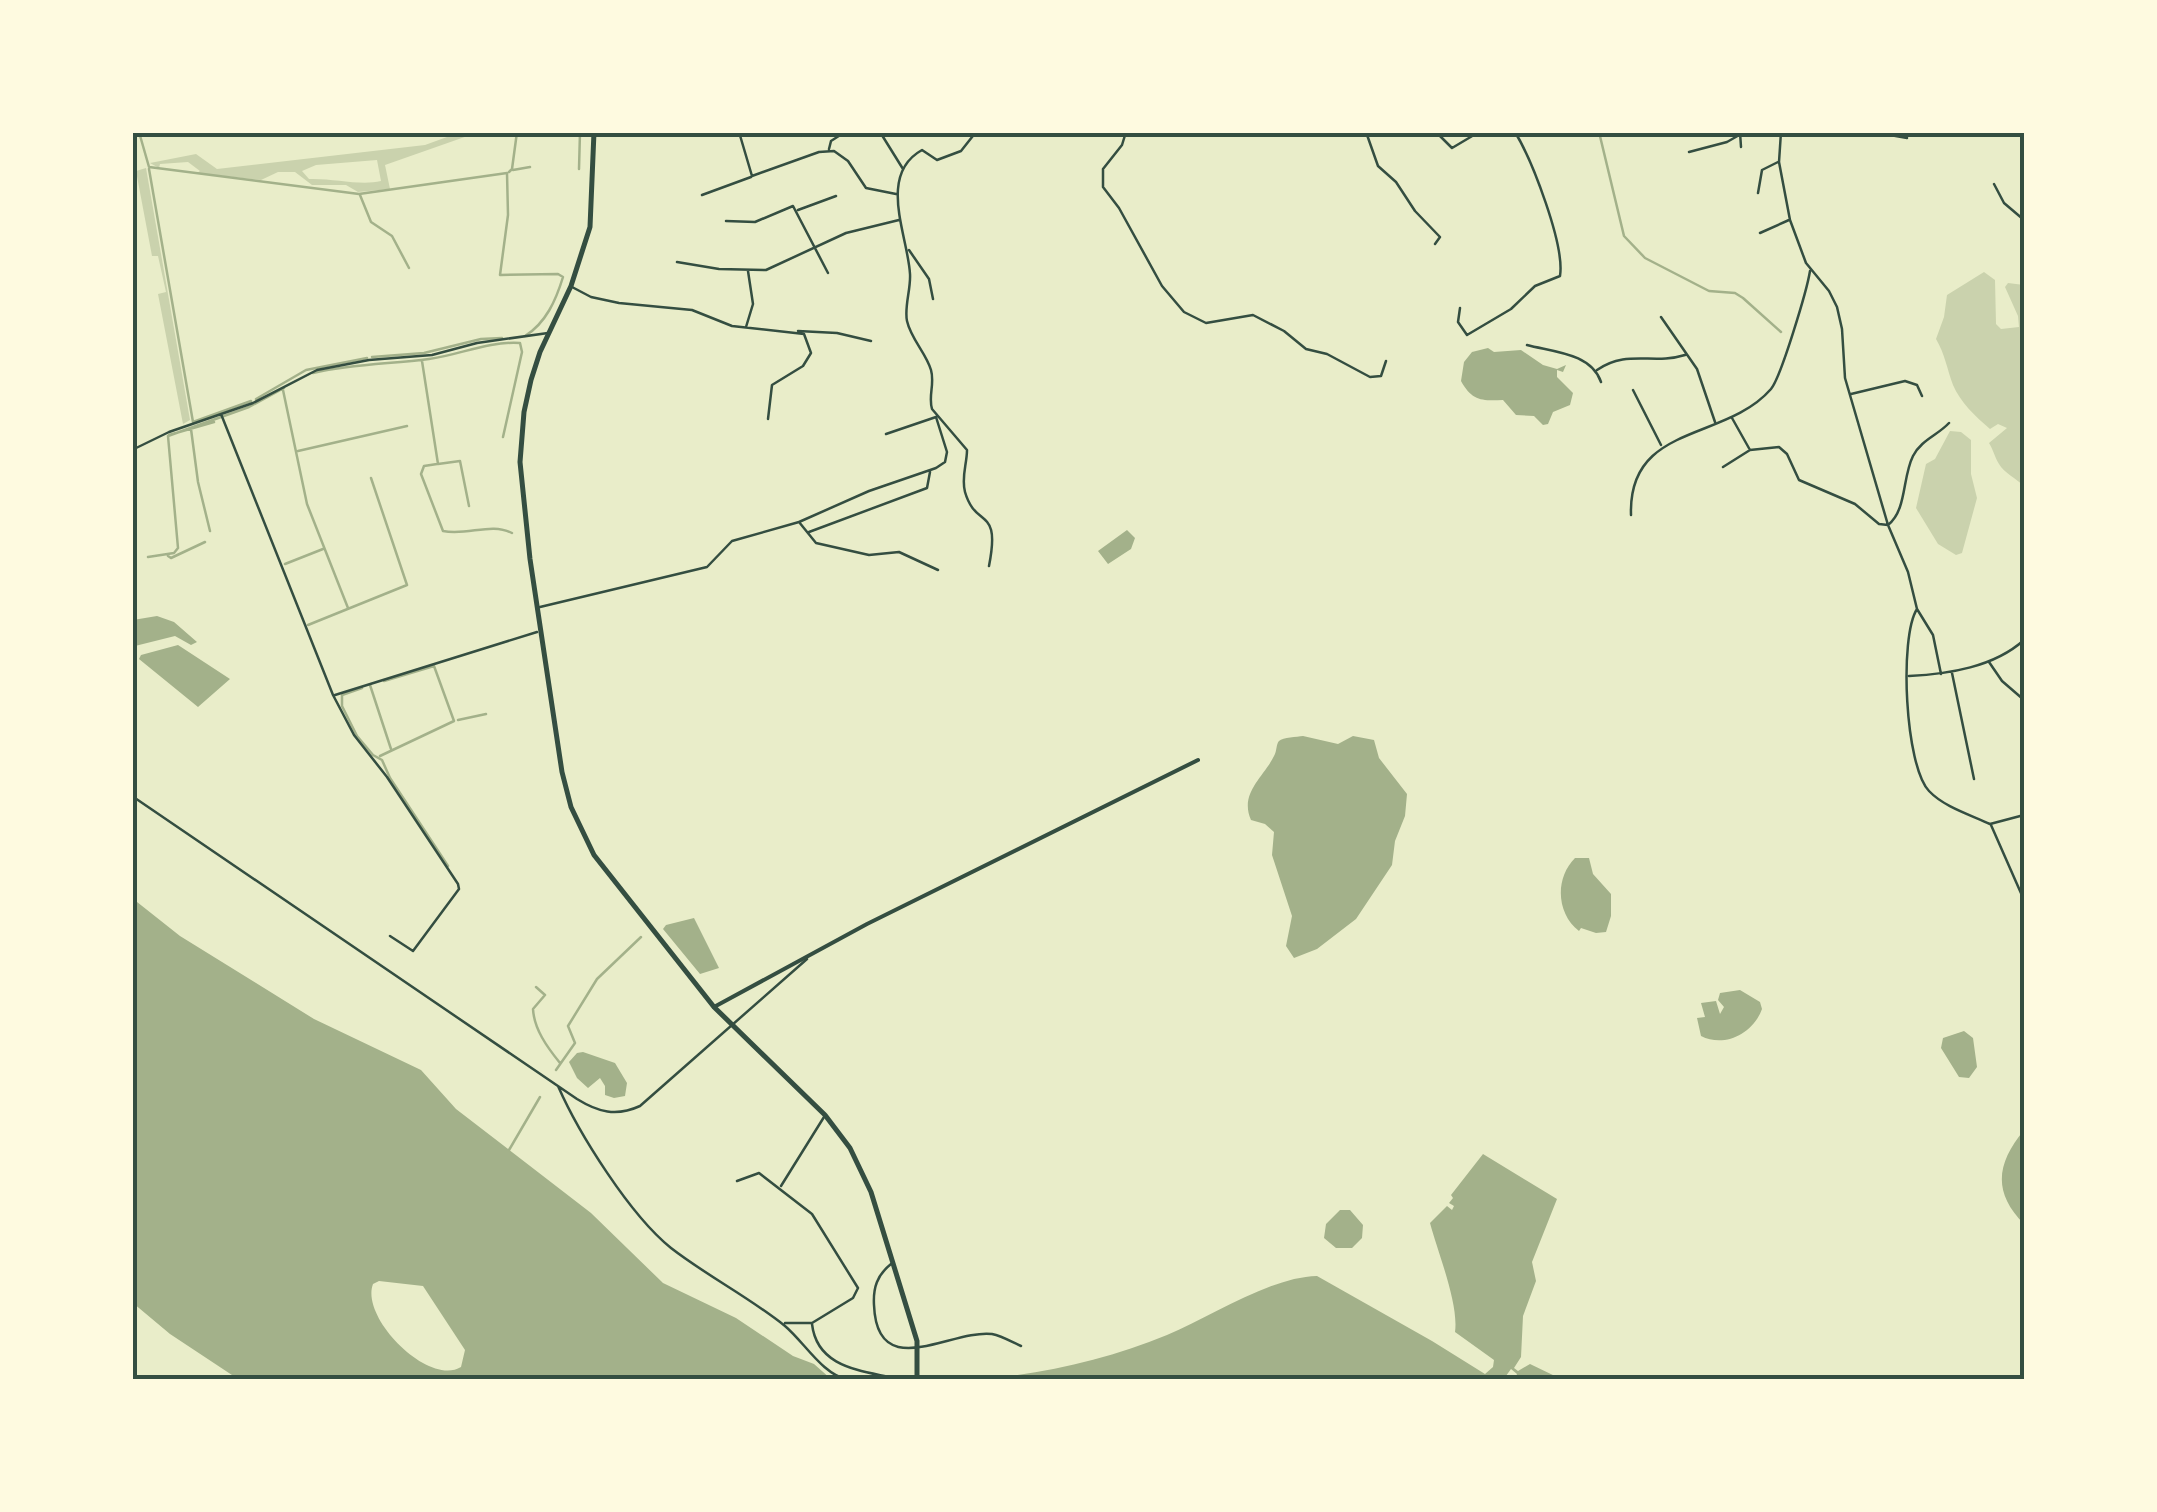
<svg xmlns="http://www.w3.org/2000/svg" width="2157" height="1512" viewBox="0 0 2157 1512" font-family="'Archivo Narrow',sans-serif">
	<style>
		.green { fill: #cad2ad; fill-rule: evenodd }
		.water { fill: #a3b18a; fill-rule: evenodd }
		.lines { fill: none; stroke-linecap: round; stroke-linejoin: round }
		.stream { stroke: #a3b18a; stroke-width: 2.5 }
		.minor { stroke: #344e41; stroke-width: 2.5 }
		.tertiary { stroke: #344e41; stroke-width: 4 }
		.primary { stroke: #344e41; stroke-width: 5 }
		.neatline { fill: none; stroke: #344e41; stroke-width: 4 }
	</style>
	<rect width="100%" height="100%" fill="#e9edc9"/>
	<path class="green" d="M458,133H476L385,165L390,189L358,192L346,185H312L295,172H278L261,180L197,173L200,171L188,162L160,164L159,168L150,163L196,154L217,169L425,145ZM377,160L381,181C360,186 333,178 309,179L302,171L316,165Z
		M146,168L190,420L183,424L158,294L166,292L158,256H152L136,171Z
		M1984,272L1995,280L1996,324L2001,329L2019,327L2018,316L2005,287L2008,283L2024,285V486C2017,479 2004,473 1999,464C1995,458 1993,449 1989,443L2007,428L1998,424L1990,429C1976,417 1960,402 1953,385C1947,369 1945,354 1936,339L1944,317L1947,295Z
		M1950,431L1961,432L1971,440V474L1977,498L1962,553L1956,555L1938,544L1916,508L1926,464L1935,459Z"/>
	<path class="water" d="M1488,348L1494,352L1521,350L1543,365L1557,369L1566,365L1563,372L1557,370V377L1573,393L1570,405L1553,412L1548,424L1543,425L1534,416L1516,415L1503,400C1482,401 1472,401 1461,381L1464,362L1472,352Z
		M1127,530L1135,538L1131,549L1108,564L1098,551Z
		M157,616L174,622L197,642L191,645L175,636L135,646L133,620Z
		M178,645L230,679L198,707L139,659L141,655Z
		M1303,736L1338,744L1353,736L1374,740L1379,758L1407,794L1405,816L1395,841L1392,865L1356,919L1317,949L1294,958L1286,946L1292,916L1272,855L1274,832L1265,824L1251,820C1239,793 1264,777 1274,756C1277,751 1276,744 1279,741C1283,737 1297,737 1303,736Z
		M1575,858H1589L1593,874L1611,894V916L1606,932L1596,933L1581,928L1579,931C1556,913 1555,878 1575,858Z
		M132,898L180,936L314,1019L421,1070L456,1109L591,1213L663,1283L736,1318L793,1356L814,1364L831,1379H238L170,1334L133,1303ZM379,1281L423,1286L465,1350L461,1367C429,1387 360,1318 373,1284Z
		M694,918L719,968L700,974L663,929L666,925Z
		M1740,990L1760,1002L1762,1009C1753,1034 1724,1048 1701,1036L1697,1018L1705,1017L1701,1003L1716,1001L1720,1014L1724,1007L1718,1000L1720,993Z
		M1964,1031L1973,1038L1977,1067L1969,1078L1959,1077L1941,1048L1943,1038Z
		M583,1052L615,1063L627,1083L625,1096L614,1098L605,1095V1086L600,1078L588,1088L577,1078L569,1062L577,1053Z
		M2024,1130V1224C1992,1192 1997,1163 2024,1130Z
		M1483,1154L1557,1199L1532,1262L1536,1281L1523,1316L1521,1357L1514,1368L1518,1371L1530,1364L1557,1377L1609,1379H1515L1517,1374L1511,1369L1503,1380L981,1379C1043,1374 1109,1359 1167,1335C1211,1317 1270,1277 1317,1276L1432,1341L1485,1374L1493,1367L1494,1360L1455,1332C1459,1304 1438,1253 1430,1223L1447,1206L1452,1210L1454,1206L1449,1203L1453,1198L1451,1195Z
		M1340,1210H1350L1363,1225L1362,1238L1352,1248H1336L1324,1238L1326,1224Z"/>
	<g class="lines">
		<path class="stream" d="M139,132L149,167L359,194L507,173L508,215L500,275L558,274L563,277C556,300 546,323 525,336
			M1599,132L1624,236L1645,258L1709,291L1735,293L1743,298L1781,332
			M149,169L193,422L251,401
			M579,169L580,132
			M513,170L530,167
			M509,172L512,169L517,132
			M360,195L371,222L392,236L409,268
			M372,357L424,353L481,339L502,338
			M422,361L438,464L460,461L469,506
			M313,373C352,364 390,364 429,359C460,355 487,341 520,343L522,352L503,437
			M283,390L307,504L348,608
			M256,399L306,370L367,358
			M191,429L198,482L210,531
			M169,435L214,422
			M298,451L407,426
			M437,464L424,466L421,474L443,531C468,536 491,522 512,533
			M168,556L171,558L205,542
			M148,557L174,553L178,548L168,436L249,407L284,388
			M285,564L323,549
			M308,625L407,585L371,478
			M370,685L391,749
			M362,688L342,695V706L357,736L373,755L382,760L390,778L448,866
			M458,720L486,714
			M380,756L454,721L434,666L384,681
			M536,987L545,995L533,1009C534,1029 547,1047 560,1063
			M556,1070L575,1043L568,1026L597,979L641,937
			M509,1150L540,1097"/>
		<path class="minor" d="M739,132L752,176L819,152L834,151L848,161L866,188L896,194
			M880,132L903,169
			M976,132L961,151L937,160L922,150C877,175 908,236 910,274C911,289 904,307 907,321C911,339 926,353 931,370C935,384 928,396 932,409L967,450C967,464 961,477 965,492C976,530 1001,505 989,566
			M1126,132L1122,145L1103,169V187L1119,208L1162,286L1184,312L1206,323L1253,315L1284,331L1306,349L1327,354L1370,377L1381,376L1386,361
			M1366,132L1378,166L1396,182L1415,211L1440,237L1435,244
			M1436,132L1452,148L1479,132
			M1495,132H1511
			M1740,132L1741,147
			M1781,132L1779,162L1790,220L1806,263L1829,291L1837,307L1842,329L1845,378L1888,525L1908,572L1917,609
			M1873,132L1907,138
			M829,149L831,141L845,132
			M1689,152L1727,142L1741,134
			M1994,184L2004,203L2024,220
			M1758,193L1762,170L1778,162
			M702,195L751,177
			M798,210L836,196
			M726,221L755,222L793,206L828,273
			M1760,233L1789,220
			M909,250L929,279L933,299
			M677,262L719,269L766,270L846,233L899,220
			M572,287L591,297L619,303L692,310L732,326L804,334L811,353L803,366L772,385L768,419
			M1460,308L1458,322L1467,335L1511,309L1535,286L1560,276C1565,245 1532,160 1515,132
			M1661,317L1697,369L1715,422
			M746,327L753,304L748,271
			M798,331L837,333L871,341
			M1527,345C1553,352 1591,353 1601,382
			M1597,370C1627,349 1653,365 1685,355
			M1633,390L1661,445
			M1851,394L1905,381L1917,385L1922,396
			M221,414L333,695L354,735L387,777L458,884L459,889L413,951L390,936
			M1732,418L1750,450
			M132,450L169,432L253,403L317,370L369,360L432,355L477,343L548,333
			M1723,467L1750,450L1779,447L1787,454L1799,480L1855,504L1879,524L1888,525C1907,510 1902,478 1913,456C1921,440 1938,435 1949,423
			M1631,515C1628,423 1725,442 1771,389C1781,377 1807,290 1810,271
			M799,522L869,491L936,468L945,462L947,452L936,417L886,434
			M809,532L927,488L930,472
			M2023,543L2024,548
			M540,607L707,567L732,541L799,522L816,543L869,555L899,552L938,570
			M1989,662L2002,681L2024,700
			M1952,673L1974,779
			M1941,674L1933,635L1917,609C1899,637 1905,766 1929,791C1944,807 1971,815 1990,824L2024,815
			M1909,676C1949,674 1994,667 2024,640
			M335,695L537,632
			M132,796L577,1099C598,1112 616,1117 640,1106L807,959
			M1991,825L2024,900
			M558,1086C579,1134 630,1215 671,1248C707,1276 749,1297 785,1326C805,1343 822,1374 848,1380
			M737,1181L759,1173L812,1214L858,1288L853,1298L812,1323H785
			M781,1186L824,1117
			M891,1264C877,1275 873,1288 874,1305C877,1384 951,1329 992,1334C1002,1336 1012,1342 1021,1346
			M812,1324C817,1367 859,1370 893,1378"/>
		<path class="tertiary" d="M714,1007L867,924L1198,760"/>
		<path class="primary" d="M594,132L590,227L571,286L540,352L531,380L524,412L520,462L530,559L562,772L571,807L594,855L714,1007L825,1115L850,1148L871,1192L917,1341V1380"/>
	</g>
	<rect width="2157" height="1512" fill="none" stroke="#fefae0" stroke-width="270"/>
	<rect x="135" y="135" width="1887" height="1242" class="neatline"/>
</svg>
